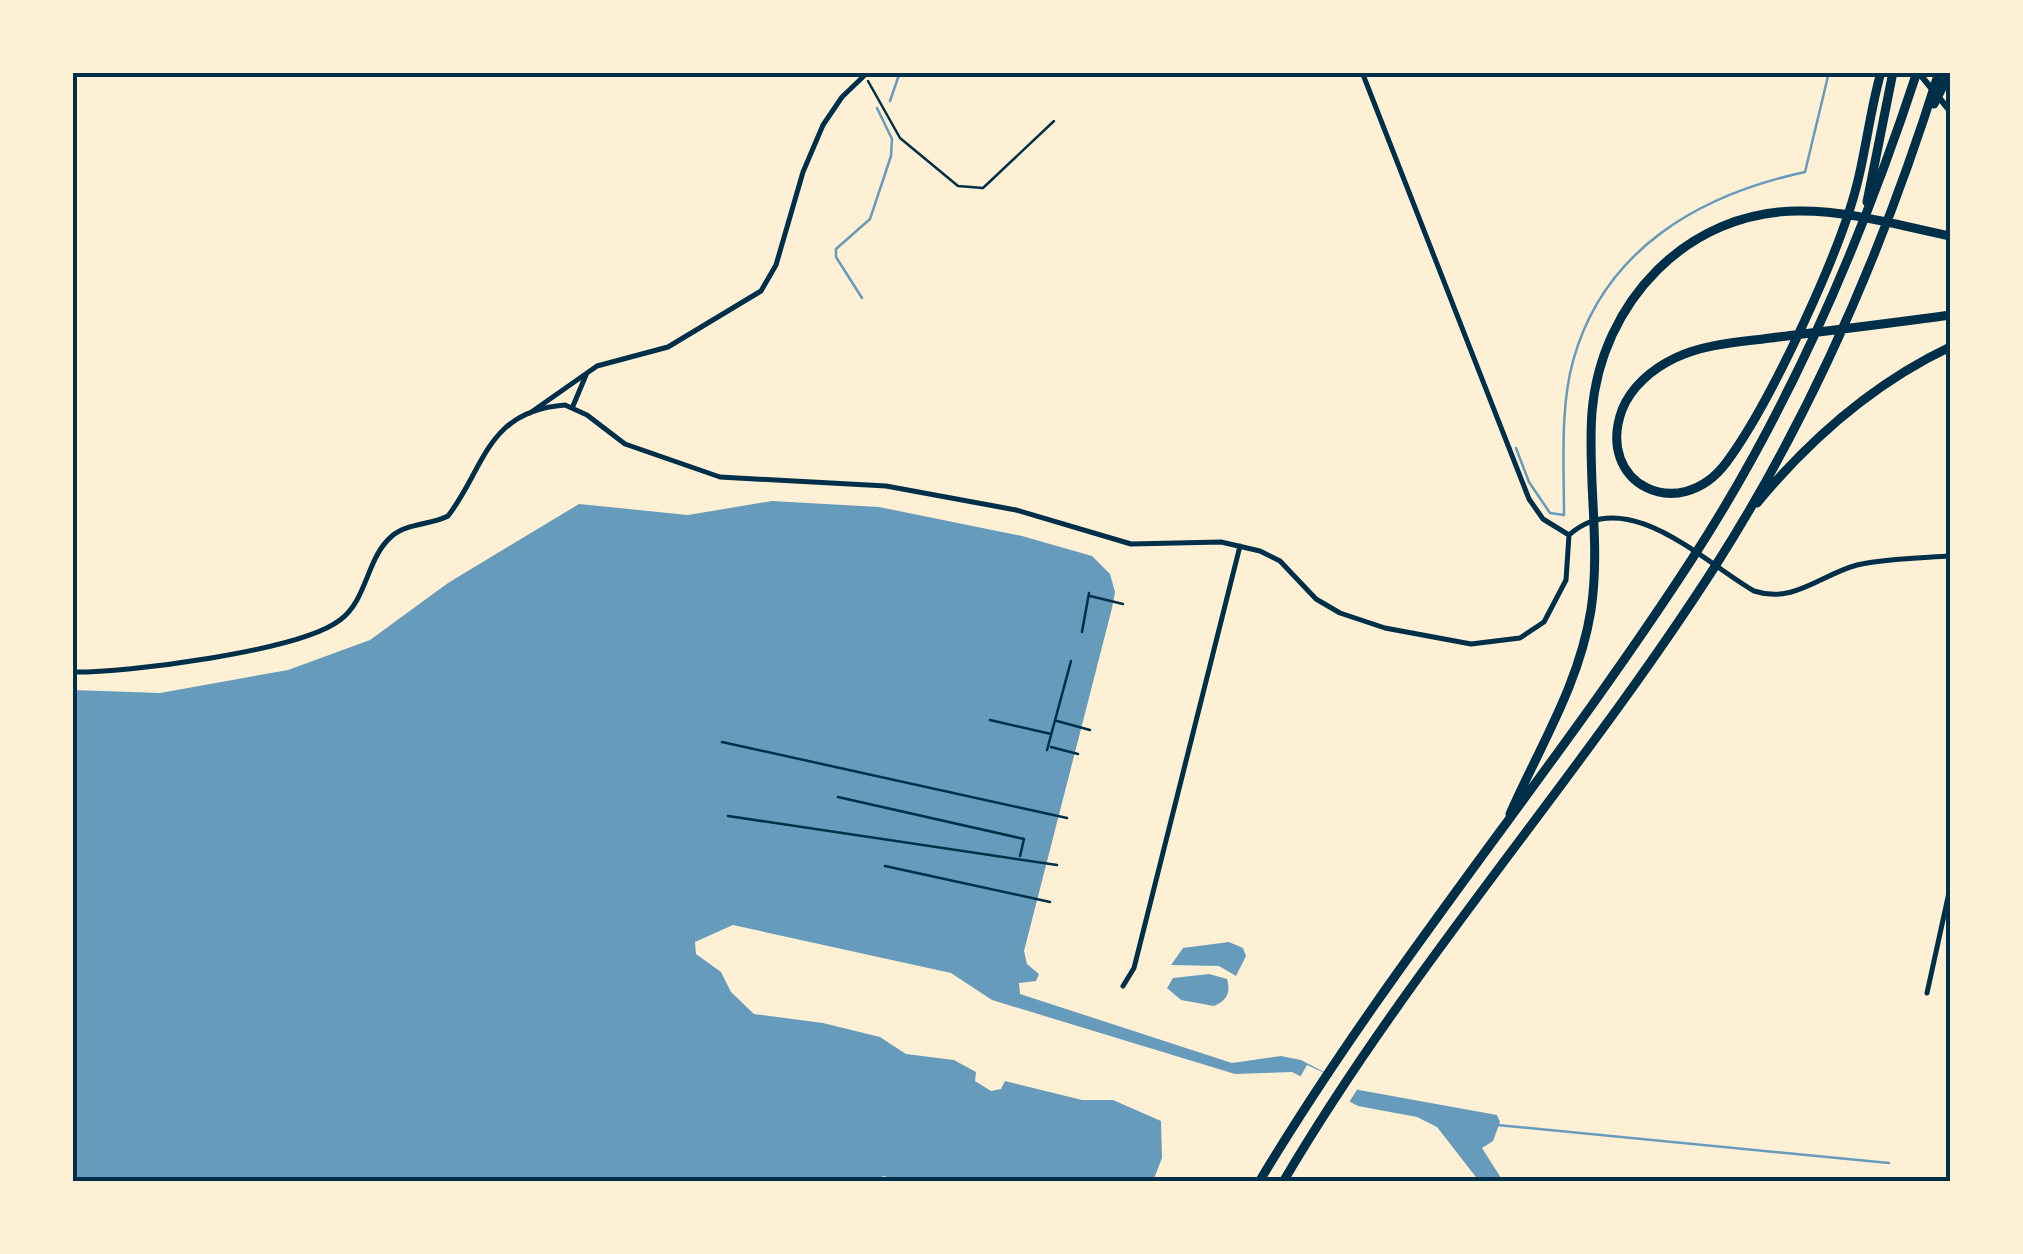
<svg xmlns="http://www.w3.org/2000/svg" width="2023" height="1254" viewBox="0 0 2023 1254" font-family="'Asap Condensed',sans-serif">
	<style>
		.water { fill: #669bbc }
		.pier { fill: #fdf0d5 }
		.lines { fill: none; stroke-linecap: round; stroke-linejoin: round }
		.stream { stroke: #669bbc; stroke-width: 2.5 }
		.path { stroke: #003049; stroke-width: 2.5 }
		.minor { stroke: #003049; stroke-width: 5 }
		.tertiary { stroke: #003049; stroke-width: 6 }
		.motorway { stroke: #003049; stroke-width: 9 }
		.neatline { fill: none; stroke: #003049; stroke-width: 4 }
	</style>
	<rect width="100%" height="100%" fill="#fdf0d5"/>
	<path class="water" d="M772,501L879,507L1022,536L1092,556L1110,574L1115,592L1112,608L1024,951L1027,964L1039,974L1036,981L1019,983L1020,994L1232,1063L1281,1056L1301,1060L1359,1090L1497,1115L1500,1122L1493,1141L1482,1148L1503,1181H1479L1437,1127L1417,1117L1358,1106L1292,1072L1235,1074L992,1000L951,973L733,925L695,942L696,954L721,972L731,992L754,1014L823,1023L880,1037L906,1054L954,1060L976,1072L975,1081L991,1091L1001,1089L1005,1081L1082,1100H1113L1161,1121L1162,1158L1153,1181L909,1182L883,1176L876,1182H73V690L160,693L288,670L370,640L448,583L579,504L688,515Z
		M1229,942L1243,948L1246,956L1236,976L1219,966L1171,965L1183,948Z
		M1209,974L1227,979C1231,993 1227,1000 1214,1006L1181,1000L1167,988L1173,978Z"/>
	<path class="pier" d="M1307,1065L1358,1088L1348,1104L1299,1079Z"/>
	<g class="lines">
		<path class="stream" d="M890,101L900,72
			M862,298L836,257V249L870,219L891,156L892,139L877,108
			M1516,448L1529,482L1550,513L1564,515C1564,466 1560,408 1573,361C1604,249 1699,195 1805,172L1829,72
			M1497,1125L1889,1163"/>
		<path class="path" d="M868,81L900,138L958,186L983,188L1054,121
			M1090,596L1123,604
			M1082,632L1089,593
			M990,720L1051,734
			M1057,721L1090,730
			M722,742L1067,818
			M1051,747L1078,754
			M1047,750L1071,661
			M838,797L1024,839L1020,856
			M728,816L1057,865
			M885,866L1050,902"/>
		<path class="minor" d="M1362,72L1529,499L1543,519L1569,535
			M573,406L586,375
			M530,413L597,366L668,347L761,291L776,265L803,172L823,125L842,97L868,72
			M72,672C126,673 300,651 340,620C368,599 366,558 392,536C407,523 431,525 448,516C485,468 486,411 565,405L587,415L625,444L720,477L886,486L1016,510L1131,544L1221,542L1260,551L1280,561L1316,599L1340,613L1385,628L1471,644L1520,638L1544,622L1566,580L1569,535C1626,483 1705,563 1754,591C1794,604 1820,575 1857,565C1887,558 1920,558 1950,556
			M1123,986L1134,968L1240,546
			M1927,993L1950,888"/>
		<path class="tertiary" d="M1918,72L1950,111"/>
		<path class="motorway" d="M1881,72C1871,107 1867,142 1859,176C1843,248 1770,404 1726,463C1679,525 1595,484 1622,410C1631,387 1652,369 1675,358C1706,343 1744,342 1778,337C1835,330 1893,323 1950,315
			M1934,104L1950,72
			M1867,202L1893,72
			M1757,503C1811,438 1874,383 1950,347
			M1510,814C1540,746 1579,685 1591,610C1601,544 1587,478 1592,412C1601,303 1687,210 1801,211C1851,211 1901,226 1950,236
			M1259,1182C1389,965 1554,772 1692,559C1790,408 1861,243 1917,72
			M1283,1182C1410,966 1579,778 1714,568C1812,415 1885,245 1939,72"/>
	</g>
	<rect width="2023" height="1254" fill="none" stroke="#fdf0d5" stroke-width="150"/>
	<rect x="75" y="75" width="1873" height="1104" class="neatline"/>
</svg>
